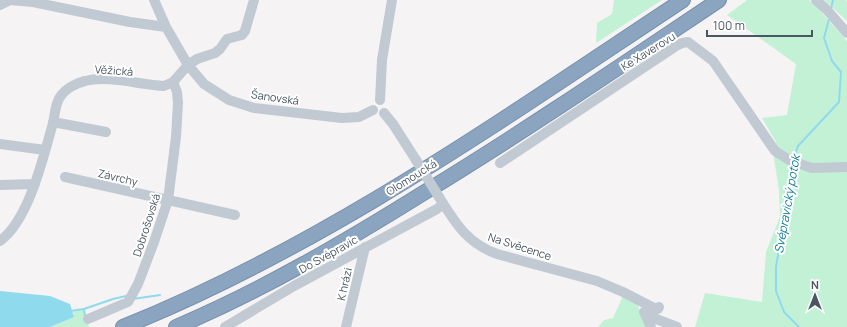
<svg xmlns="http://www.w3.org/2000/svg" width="847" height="327" viewBox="0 0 847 327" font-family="Manrope,sans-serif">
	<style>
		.green { fill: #c3f1d5 }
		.water { fill: #90daee }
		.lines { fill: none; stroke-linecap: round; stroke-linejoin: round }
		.stream { stroke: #90daee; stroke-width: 2 }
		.highway-casing { stroke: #7690ad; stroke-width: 16 }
		.minor { stroke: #c1cad2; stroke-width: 10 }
		.highway { stroke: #8ba5c1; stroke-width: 14 }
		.minor-bridge { stroke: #c1cad2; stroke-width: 10 }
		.labels { text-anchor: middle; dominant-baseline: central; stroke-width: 4; stroke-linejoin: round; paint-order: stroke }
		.street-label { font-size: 11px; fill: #4a5661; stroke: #fff }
		.water-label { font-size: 12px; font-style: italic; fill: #0c7c9b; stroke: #fff }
	</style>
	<rect width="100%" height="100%" fill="#f5f3f3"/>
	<path class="green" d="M614,0H662L596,43L597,23L612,14Z
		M747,0H809L814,4L847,41V327H695L705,293L762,302L766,252L780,217L779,190L772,146L776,142L762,118L787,115L796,64L727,15Z
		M824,0H846L847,2V21Z
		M623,296L637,304L648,327H598L604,320L613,318Z
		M84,309L89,327H50L74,317L73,311Z"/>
	<path class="water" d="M0,291L50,296L70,304L74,317L50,327H0Z"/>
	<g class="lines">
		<path class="stream" d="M831,9L833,0
			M794,158L798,146L839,102L841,72L832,61L824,38L829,19
			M793,165L776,267V291L784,312L799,327
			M133,299L160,295
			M84,309L113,299L126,296
			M70,311L84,309L85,316"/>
		<defs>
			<path id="highway" d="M123,327C324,246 503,119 683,0
				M176,327C263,290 345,242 425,192C525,131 622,65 719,0"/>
		</defs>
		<use href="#highway" class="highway-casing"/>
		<path class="minor" d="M154,0L166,27L188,65L204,84L229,100L254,108L342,118L359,117L373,110
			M816,0L827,10L847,33
			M0,5L10,0L33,2L130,22L166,27
			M380,100L382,60L392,0
			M384,113L393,124L416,160
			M53,122L106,132
			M0,144L45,150
			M500,163L676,46L682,43L688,42L713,61L775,151L791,161L812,168L847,167
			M65,177L235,215
			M0,185L35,184
			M439,197C456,224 467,243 497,254L597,281L623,292L652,307L658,309L659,307
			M0,241C29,220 43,158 53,123C55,115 55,104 60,97C65,89 76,83 85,81C109,75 140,85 164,86L173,82
			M644,312L651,317L677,327
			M644,312L651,327
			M88,319L128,302L138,284L154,242L168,200L176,137L178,103L177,92L173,82L188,65L197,59L215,53L220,49L227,39L242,35L245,31L254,0
			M225,327L294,286L437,209L443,204
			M346,327L365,247"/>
		<use href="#highway" class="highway"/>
		<path class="minor-bridge" d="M416,160L439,197"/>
	</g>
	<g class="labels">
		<g class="street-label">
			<text transform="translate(648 51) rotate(-32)">Ke Xaverovu</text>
			<text transform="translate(114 70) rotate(4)">Věžická</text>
			<text transform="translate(275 97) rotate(8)">Šanovská</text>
			<text transform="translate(118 177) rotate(13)">Závrchy</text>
			<text transform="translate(411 177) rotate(-32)">Olomoucká</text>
			<text transform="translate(146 225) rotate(-72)">Dobrošovská</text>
			<text transform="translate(520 246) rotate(18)">Na Svěcence</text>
			<text transform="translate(328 254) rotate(-29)">Do Svépravic</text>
			<text transform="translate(344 284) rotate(-77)">K hrázi</text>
		</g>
		<g class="water-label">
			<text transform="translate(787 204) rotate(-80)">Svépravický potok</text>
		</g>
	</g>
	<g transform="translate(815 295)" stroke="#ffffff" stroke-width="3" paint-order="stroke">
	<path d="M0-3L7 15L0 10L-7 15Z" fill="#4a5661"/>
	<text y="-6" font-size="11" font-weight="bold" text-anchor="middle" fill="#4a5661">N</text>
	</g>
	<path d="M707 30v6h105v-6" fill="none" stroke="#4a5661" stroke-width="2"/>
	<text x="713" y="30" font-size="12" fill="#4a5661" stroke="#ffffff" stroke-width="3" paint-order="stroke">100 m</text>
</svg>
